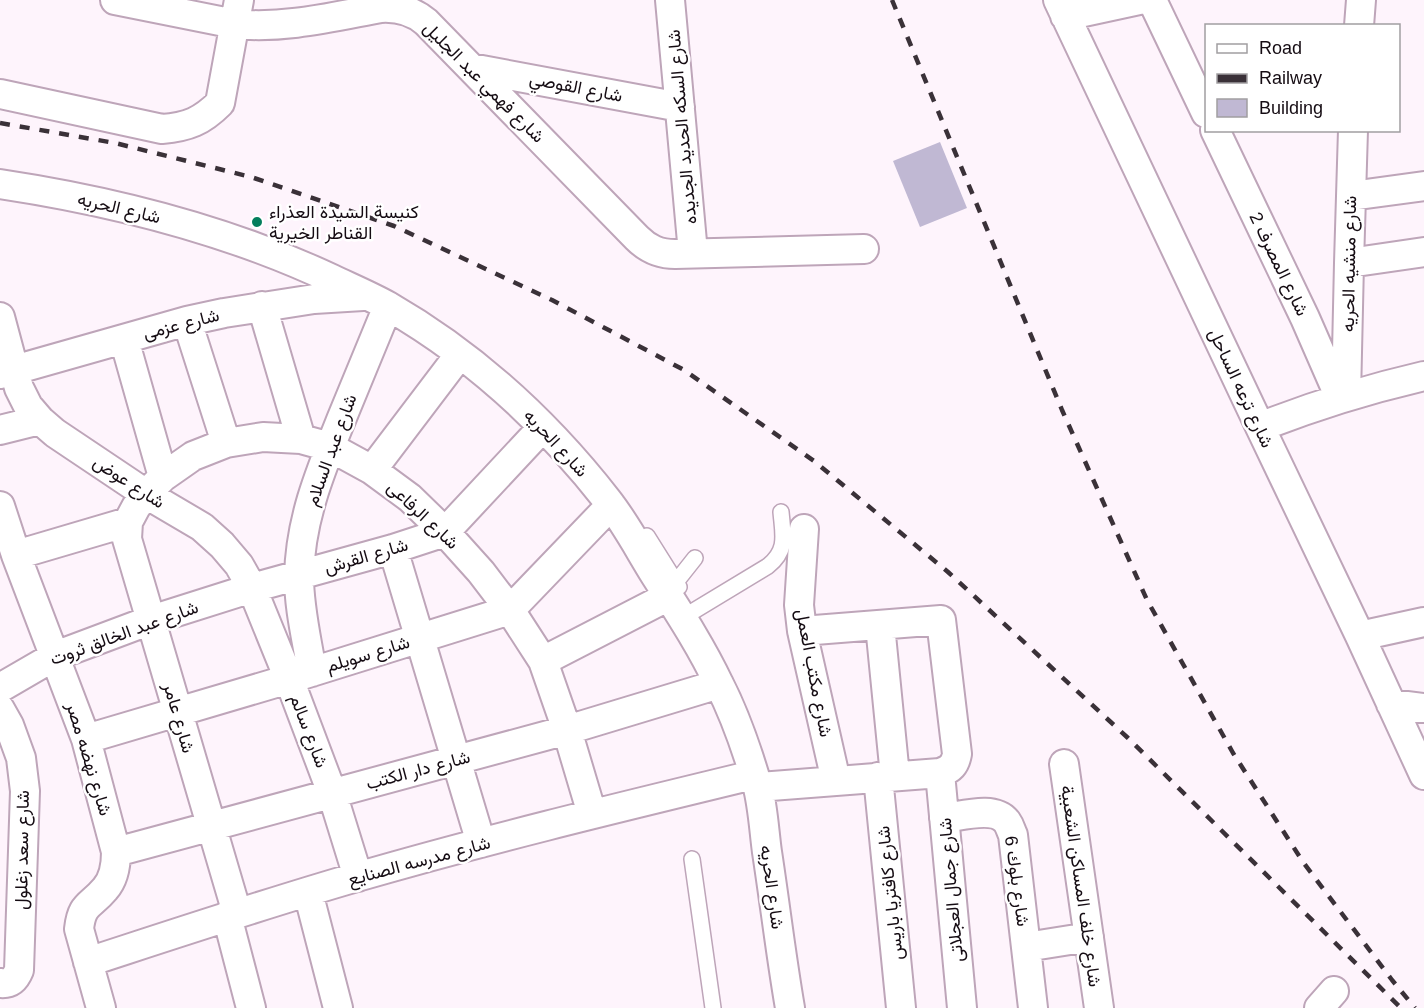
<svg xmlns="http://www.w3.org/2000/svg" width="1424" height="1008" viewBox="0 0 1424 1008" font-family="Helvetica,Vazirmatn,sans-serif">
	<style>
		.building { fill: #c0b8d3 }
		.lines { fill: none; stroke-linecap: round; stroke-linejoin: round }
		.lane-casing { stroke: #bea5b9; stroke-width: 18 }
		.street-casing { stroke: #bea5b9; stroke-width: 32 }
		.lane { stroke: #fff; stroke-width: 15 }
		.street { stroke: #fff; stroke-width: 28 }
		.rail { stroke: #3a3138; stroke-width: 4.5; stroke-dasharray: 10 10; stroke-linecap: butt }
		.poi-dot { fill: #047e5d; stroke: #fff; stroke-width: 2 }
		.labels { text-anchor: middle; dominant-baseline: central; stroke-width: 5; stroke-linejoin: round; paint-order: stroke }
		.street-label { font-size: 18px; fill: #150c13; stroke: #fff }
		.poi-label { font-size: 18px; fill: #150c13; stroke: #fff; text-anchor: start }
	</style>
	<rect width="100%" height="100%" fill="#fef4fc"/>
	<path class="building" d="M940,142L967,208L920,227L893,161Z"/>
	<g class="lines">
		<defs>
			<path id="lane" d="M647,536L679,587
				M676,582L695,558
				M692,612L768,566C788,550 783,535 781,512
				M692,859L713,1008"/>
			<path id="street" d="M115,0L235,24C284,29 332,17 381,8C398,7 413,11 426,22L637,238C648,249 659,254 675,254L864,249
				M670,0L693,253
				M1058,0L1260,427L1360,636L1424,775
				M1152,0L1206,113
				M1065,16L1139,0
				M1359,26L1361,0
				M471,68L680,107
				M0,94L162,129C188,127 202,121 220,103L239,0
				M1215,130L1305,318L1340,398
				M0,184C113,201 228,230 332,279C351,288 370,296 388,306C473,355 548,424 608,501C626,524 640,551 655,575C678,611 701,646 719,684C735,715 747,750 757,784C763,806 764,830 767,852C775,904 781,956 790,1008
				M1351,196L1424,186
				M1349,263L1424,252
				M262,306L301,439
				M0,317L19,388L28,406L40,420L55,433L146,494L202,527L222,545L239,565L252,588L289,679L332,793L358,877
				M187,321L226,443
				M124,339L163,477
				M0,374L187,321L224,313L314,299L363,296
				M1346,397L1349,263L1353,130
				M1260,427C1313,406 1368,389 1424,376
				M0,430L40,420
				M372,470L460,354
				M0,506L16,555L86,739L116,852C116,866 114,879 105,889C90,907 82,903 79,929L101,1008
				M804,529L799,605L802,631L836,781
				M393,549L481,843
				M16,555L128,522
				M880,625L895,776
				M1360,636L1424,622
				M543,661L669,596
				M312,672C307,640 299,609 299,577C300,520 320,472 341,420C357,382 372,344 388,306
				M0,688L55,656L151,620L252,588L393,549L445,532L543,427
				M1391,704L1424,708
				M0,709L9,725L21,758L25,791L19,970C15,980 10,984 0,983
				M86,739L289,679L510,610L611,505
				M1064,764L1099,1008
				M940,773L962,1008
				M878,777L901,1008
				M758,787L940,773C951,769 955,765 957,754L941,620L802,631
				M944,818C962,816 995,805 1007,822C1010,826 1011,831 1013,835L1033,1008
				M116,852L567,730L719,684
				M308,892L338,1008
				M237,913L127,539L128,522L136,507L146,494L163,477L193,456L226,443L263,437L301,439L330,447L372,470L410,498L445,532L481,572L510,610L543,661L567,730L592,814
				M227,916L251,1008
				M1026,947L1089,937
				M88,962C177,933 267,903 357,877C488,839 621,807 753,775
				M1319,1008L1334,991"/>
		</defs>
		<use href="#lane" class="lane-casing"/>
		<use href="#street" class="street-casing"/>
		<use href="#lane" class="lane"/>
		<use href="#street" class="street"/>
		<path class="rail" d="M892,0L1062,410L1147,600L1233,753L1303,862L1392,980L1415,1008
			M0,123L115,143L251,177L394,226L552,300L684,370L814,461L948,572L1128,738L1401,1008"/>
	</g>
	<circle class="poi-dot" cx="257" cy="222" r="6"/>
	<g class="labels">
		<g class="street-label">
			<text transform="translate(484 82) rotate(45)">شارع فهمي عبد الجليل</text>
			<text transform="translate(576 87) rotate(11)">شارع القوصي</text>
			<text transform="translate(682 127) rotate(-95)">شارع السكه الحديد الجديده</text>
			<text transform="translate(119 208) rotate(13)">شارع الحريه</text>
			<text transform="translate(1279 264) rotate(64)">شارع المصرف 2</text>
			<text transform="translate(1349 264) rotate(-89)">شارع منشيه الحريه</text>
			<text transform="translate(181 324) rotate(-14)">شارع عزمى</text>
			<text transform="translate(1241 388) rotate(65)">شارع ترعه الساحل</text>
			<text transform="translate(556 443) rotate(47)">شارع الحريه</text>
			<text transform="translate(331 450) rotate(-70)">شارع عبد السلام</text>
			<text transform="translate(129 482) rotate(33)">شارع عوض</text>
			<text transform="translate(423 515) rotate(43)">شارع الرفاعى</text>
			<text transform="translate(366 556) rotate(-16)">شارع القرش</text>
			<text transform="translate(124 633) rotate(-20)">شارع عبد الخالق ثروت</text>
			<text transform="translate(368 654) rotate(-17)">شارع سويلم</text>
			<text transform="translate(814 673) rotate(79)">شارع مكتب العمل</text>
			<text transform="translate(179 718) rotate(74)">شارع عامر</text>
			<text transform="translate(309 731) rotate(69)">شارع سالم</text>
			<text transform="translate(89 759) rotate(73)">شارع نهضه مصر</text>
			<text transform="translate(418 770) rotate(-15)">شارع دار الكتب</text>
			<text transform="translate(22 850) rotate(-89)">شارع سعد زغلول</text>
			<text transform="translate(419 861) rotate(-15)">شارع مدرسه الصنايع</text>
			<text transform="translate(1017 881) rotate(82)">شارع بلوك 6</text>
			<text transform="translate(1081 886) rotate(82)">شارع خلف المساكن الشعبية</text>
			<text transform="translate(772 887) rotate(82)">شارع الحريه</text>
			<text transform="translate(951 890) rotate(-95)">شارع جمال العجلاتى</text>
			<text transform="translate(890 893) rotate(-96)">شارع كافتريا باريس</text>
		</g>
		<g class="poi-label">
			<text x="269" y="212">كنيسة السيدة العذراء<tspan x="269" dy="21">القناطر الخيرية</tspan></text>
		</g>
	</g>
	<rect x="1205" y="24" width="195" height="108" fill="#ffffff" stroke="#a19ea1" stroke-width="1.5"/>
	<rect x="1217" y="44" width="30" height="9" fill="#ffffff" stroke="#a19ea1" stroke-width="1.5"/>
	<text x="1259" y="54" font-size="18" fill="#150c13">Road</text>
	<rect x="1217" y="74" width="30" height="9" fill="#3a3138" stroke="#a19ea1" stroke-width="1.5"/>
	<text x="1259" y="84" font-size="18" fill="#150c13">Railway</text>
	<rect x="1217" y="99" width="30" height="18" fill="#c0b8d3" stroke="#a19ea1" stroke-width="1.5"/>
	<text x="1259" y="114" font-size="18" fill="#150c13">Building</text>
</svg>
